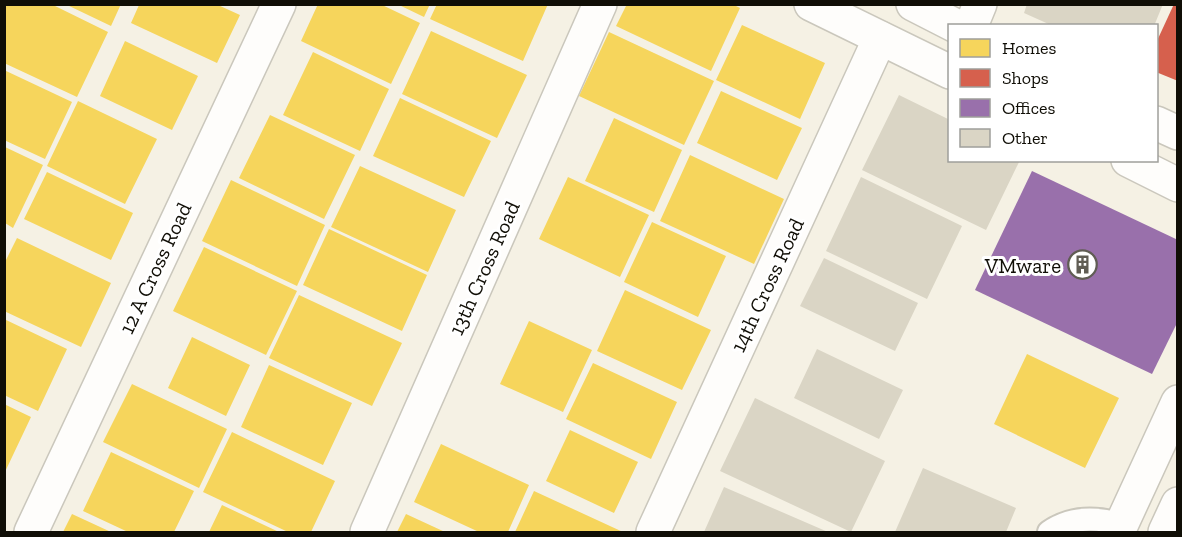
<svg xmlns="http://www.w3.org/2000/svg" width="1182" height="537" viewBox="0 0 1182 537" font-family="'Zilla Slab',serif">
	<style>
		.homes { fill: #f6d55c }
		.shops { fill: #d6604d }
		.offices { fill: #9970ab }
		.building { fill: #dad5c5 }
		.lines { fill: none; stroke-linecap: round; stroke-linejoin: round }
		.lane-casing { stroke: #cac7bc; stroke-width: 26 }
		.street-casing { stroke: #cac7bc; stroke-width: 36 }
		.secondary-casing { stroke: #cac7bc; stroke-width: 36 }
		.highway-casing { stroke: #cac7bc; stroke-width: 36 }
		.lane { stroke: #fefdfb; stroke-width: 22 }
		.street { stroke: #fefdfb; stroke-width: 33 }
		.secondary { stroke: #fefdfb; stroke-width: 33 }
		.highway { stroke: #fefdfb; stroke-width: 33 }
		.labels { text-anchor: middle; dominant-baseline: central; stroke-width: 6; stroke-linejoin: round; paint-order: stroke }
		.poi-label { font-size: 21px; fill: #100e06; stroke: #fff; text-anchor: end }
		.street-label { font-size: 21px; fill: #100e06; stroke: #fff }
	</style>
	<rect width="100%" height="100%" fill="#f5f1e4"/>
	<path class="homes" d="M4,4H51L108,32L77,97L4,63Z
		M65,4H121L111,26Z
		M318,4H380L420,23L391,84L301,41Z
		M397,4H430L424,17Z
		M437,4H548L523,61L430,19Z
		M627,4H732L740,8L711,71L616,26Z
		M139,5H218L240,15L217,63L131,23Z
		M742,25L825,63L800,119L716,80Z
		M431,31L527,75L497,138L402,94Z
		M609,32L714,81L684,145L579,96Z
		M125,41L198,76L172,130L100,96Z
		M313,52L389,89L360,151L283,115Z
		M4,70L72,102L45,159L4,140Z
		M721,91L802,128L777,180L697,143Z
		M400,98L491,141L464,197L373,156Z
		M78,101L157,139L125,204L47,166Z
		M270,115L355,155L324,219L239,178Z
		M614,118L682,150L654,212L585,181Z
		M5,147L43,165L13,228L5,223Z
		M690,155L784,199L754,264L660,221Z
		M360,166L456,210L428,272L331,227Z
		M47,172L133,213L111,260L24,219Z
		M568,177L649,215L620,277L539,239Z
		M231,180L325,225L297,286L202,241Z
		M652,222L726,256L698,317L624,282Z
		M329,229L427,275L402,331L303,285Z
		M17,238L111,283L81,347L4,311V264Z
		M204,247L297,291L266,355L173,311Z
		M625,290L711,330L682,390L597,351Z
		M299,295L402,343L372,406L269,358Z
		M4,319L67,349L38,411L4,395Z
		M529,321L592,350L563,412L500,384Z
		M192,337L250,365L226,416L168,388Z
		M1027,354L1119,398L1085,468L994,424Z
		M593,363L677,402L651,459L566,419Z
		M269,365L352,403L323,465L241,427Z
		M132,384L227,429L199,488L103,442Z
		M4,404L31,417L4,474Z
		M570,430L638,462L614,513L546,481Z
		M232,432L335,481L311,532H288L203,492Z
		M441,444L529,485L508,532H479L414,502Z
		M111,452L194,491L174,532H128L83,511Z
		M534,491L623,532H515Z
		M222,505L279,532H209Z
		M72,514L111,532H63Z
		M406,514L445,532H397Z"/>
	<path class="shops" d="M1174,4H1178V81L1156,72V43Z"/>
	<path class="offices" d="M1032,171L1178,240V321L1152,374L975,290Z"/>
	<path class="building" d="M1027,4H1163L1154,26H1053L1024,13Z
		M899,95L950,120V160H1020L986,230L862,170Z
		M861,177L962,226L927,299L826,251Z
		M824,258L918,303L895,351L800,306Z
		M817,349L903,390L879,439L794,398Z
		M755,398L885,461L851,532L720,471Z
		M923,468L1016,508L1006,532H895Z
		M724,487L828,532H704Z"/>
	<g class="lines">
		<defs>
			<path id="lane" d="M1049,532C1071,517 1097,517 1122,525"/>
			<path id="street" d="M971,26L980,4
				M31,532L279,4
				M367,532L600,4
				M653,532L880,38"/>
			<path id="secondary" d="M811,4L950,72
				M913,4L956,26
				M1156,123L1178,133
				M1128,160L1178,185
				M1118,532L1178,402"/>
			<path id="highway" d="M1165,532L1178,504"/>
		</defs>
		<use href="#lane" class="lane-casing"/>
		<use href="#street" class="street-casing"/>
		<use href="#secondary" class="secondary-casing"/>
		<use href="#highway" class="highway-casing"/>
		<use href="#lane" class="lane"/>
		<use href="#street" class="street"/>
		<use href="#secondary" class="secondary"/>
		<use href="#highway" class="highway"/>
	</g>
	<defs>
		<symbol id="building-ring" viewBox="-11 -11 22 22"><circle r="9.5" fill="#fff" stroke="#605d54" stroke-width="1.5"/><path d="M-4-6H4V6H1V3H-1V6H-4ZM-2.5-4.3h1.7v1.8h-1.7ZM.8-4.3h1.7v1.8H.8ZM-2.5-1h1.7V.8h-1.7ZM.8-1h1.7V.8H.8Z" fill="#605d54"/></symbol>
	</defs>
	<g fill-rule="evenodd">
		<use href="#building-ring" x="1066" y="248" width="33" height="33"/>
	</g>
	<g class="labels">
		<g class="poi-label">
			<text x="1061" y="265">VMware</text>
		</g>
		<g class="street-label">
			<text transform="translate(155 268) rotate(-65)">12 A Cross Road</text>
			<text transform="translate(484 268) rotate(-66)">13th Cross Road</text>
			<text transform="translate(767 285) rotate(-65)">14th Cross Road</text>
		</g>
	</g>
	<rect width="1182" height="537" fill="none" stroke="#100e06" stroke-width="12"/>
	<rect x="948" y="24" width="210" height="138" fill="#ffffff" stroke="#9f9f9b" stroke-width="1.5"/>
	<rect x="960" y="39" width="30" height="18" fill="#f6d55c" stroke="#9f9f9b" stroke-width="1.5"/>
	<text x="1002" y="54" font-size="18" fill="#100e06">Homes</text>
	<rect x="960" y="69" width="30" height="18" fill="#d6604d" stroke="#9f9f9b" stroke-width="1.5"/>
	<text x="1002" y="84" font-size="18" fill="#100e06">Shops</text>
	<rect x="960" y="99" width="30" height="18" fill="#9970ab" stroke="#9f9f9b" stroke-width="1.5"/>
	<text x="1002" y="114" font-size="18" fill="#100e06">Offices</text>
	<rect x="960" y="129" width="30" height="18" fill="#dad5c5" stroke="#9f9f9b" stroke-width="1.5"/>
	<text x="1002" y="144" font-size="18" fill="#100e06">Other</text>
</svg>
